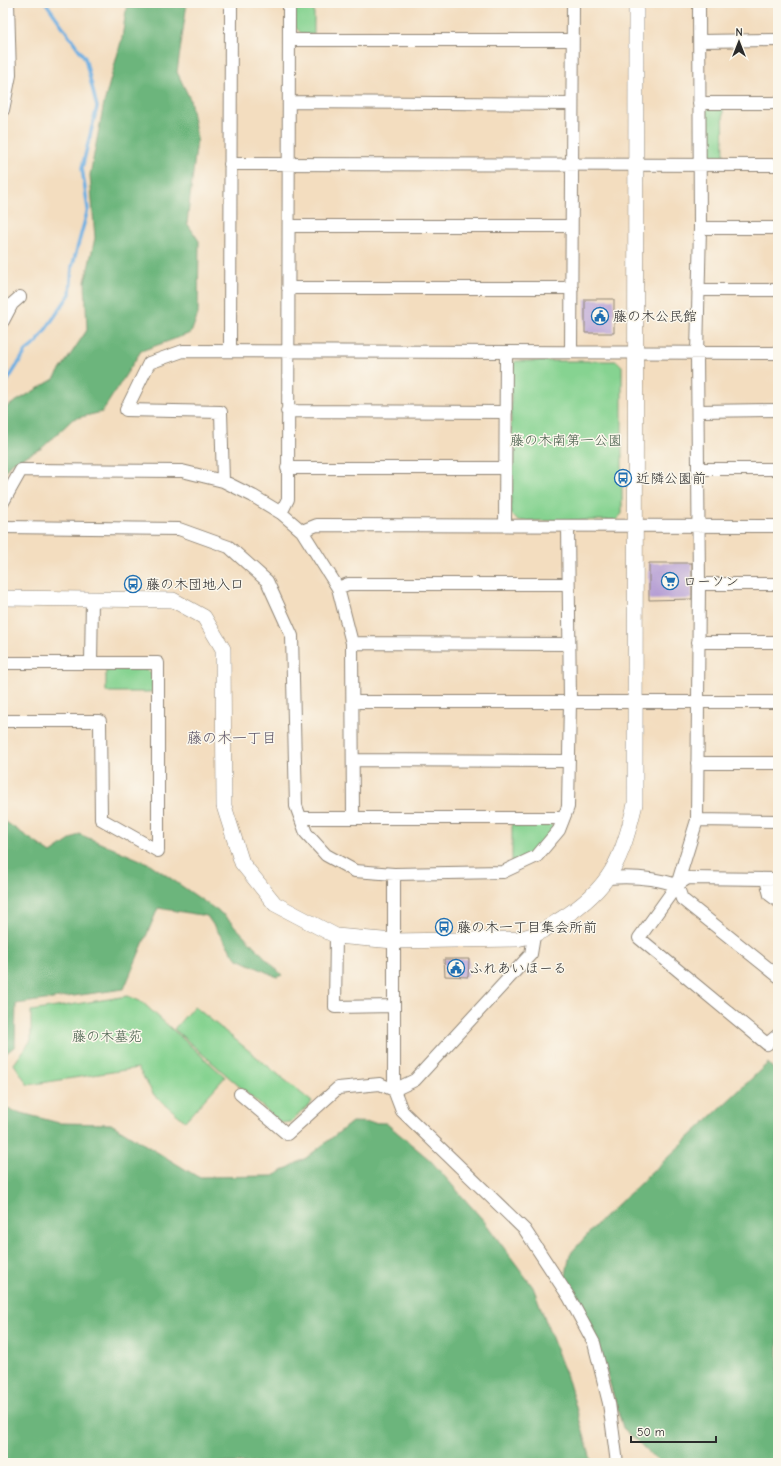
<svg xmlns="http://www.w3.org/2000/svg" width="781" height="1466" font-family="'Comic Neue','Klee One',sans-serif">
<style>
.green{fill:#86d391;stroke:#587f5e}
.forest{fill:#6cb57b;stroke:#4c7053}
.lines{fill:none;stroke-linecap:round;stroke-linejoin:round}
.stream{stroke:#6dafe2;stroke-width:3.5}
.building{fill:#b69fd4}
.minor-casing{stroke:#8f8475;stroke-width:14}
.tertiary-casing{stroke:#8f8475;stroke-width:16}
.minor{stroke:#fff;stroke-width:12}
.tertiary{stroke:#fff;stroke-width:15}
.labels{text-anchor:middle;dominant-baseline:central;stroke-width:3;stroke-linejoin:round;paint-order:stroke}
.poi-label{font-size:14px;fill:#2b2b2b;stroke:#fbf7ec;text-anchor:start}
.park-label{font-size:14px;fill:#465d4a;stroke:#fbf7ec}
.neighbourhood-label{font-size:15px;fill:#5c5466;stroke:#fbf7ec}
</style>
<rect width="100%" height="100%" fill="#fbf7ec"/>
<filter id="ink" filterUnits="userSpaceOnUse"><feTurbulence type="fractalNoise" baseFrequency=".025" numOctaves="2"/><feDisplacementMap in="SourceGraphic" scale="8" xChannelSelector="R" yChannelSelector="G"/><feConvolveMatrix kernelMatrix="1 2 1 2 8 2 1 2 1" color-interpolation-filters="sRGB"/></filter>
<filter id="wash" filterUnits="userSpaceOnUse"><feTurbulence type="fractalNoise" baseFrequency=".012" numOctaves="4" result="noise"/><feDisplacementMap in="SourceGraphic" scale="16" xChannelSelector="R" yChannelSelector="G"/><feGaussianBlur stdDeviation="0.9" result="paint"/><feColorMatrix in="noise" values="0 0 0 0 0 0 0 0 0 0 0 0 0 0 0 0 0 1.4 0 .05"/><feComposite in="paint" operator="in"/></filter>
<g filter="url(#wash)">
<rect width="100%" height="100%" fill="#f3ddbf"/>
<!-- green -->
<path class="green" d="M294 3H314V34H302L294 26Z
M709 107H723L724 160H710L704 153V112Z
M516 361H617L622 366V514L616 520 518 521 511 514V365Z
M106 669H147L153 675V692H106Z
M512 822H549L554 829 533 852 512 864Z
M128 996 142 1002 225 1077 185 1121 154 1095 138 1068 28 1085 14 1064 31 1040V1011Z
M194 1006 312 1102 291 1122 281 1123 174 1029Z"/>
<!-- forest -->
<path class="forest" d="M127 3H187L177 72 190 99 197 139 187 223 199 241 198 314 191 333 141 351 102 412 73 419 42 448 10 464 3 475V409L54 379 87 330 85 282 95 238 90 175 104 103 122 38Z
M3 820 51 853 79 834 150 864 225 916 282 975 277 977 236 958 207 916 158 908 124 989 16 1004 15 1046 3 1056Z
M768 1063 778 1074V1463H660L623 1428 600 1350 565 1280 570 1254 597 1224Z
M3 1108 59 1123 111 1124 198 1177 273 1176 306 1158 352 1122 386 1123 430 1160 484 1221 533 1287 569 1383 592 1463H3Z"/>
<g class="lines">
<!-- stream -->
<path class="stream" d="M3 388 26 351 37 342 70 294 72 267 88 209 82 168 97 107 85 58 46 3"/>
</g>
<g id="blocks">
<!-- building -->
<path class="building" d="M585 299H614V333H585Z
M649 563H692V599L649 600Z
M444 959H469L468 977 445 976Z"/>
</g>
</g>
<g filter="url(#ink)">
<use href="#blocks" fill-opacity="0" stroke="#8f8475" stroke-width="1"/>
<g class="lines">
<!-- minor casing -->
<g class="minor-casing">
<path id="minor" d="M699 3 700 228 697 353 699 584 697 820 677 885 639 938 767 1044 778 1035
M289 40H572
M700 41 778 40
M289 102 572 104
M699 103H778
M3 110 10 75 8 3
M230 164 778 165
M289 226H571
M700 228H778
M288 288H572
M698 290H778
M3 321 12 304 20 297
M230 351 231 3
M571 352 573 3
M287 411 506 412
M699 411 778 410
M287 468H504
M698 469H778
M223 481 221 412 126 410 149 363 183 351 778 353
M3 502 21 470 182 471 223 481 253 496 281 513 302 531 338 588 352 643 353 817
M281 513 288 499 289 3
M505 525 506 352
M3 527 179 529 229 547 267 581 292 636 296 806 306 833 326 855 355 871 394 874 503 872 537 856 559 830 568 807 570 702 568 526
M302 531 317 525 778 526
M699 584H778
M338 588 348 584H568
M698 642H778
M352 643 568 644
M3 663H158V851L101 819 100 721H3
M91 663 92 599
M354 702H778
M353 760 569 761
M697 763H778
M301 818H563
M697 820 778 821
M394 874V1090L402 1111 525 1230 569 1297 594 1343 609 1403 617 1463
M608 878C631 876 655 878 677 885L688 878 778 879
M766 879 770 895 778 901
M677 885 682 899 778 976
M336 936 335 1007 394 1006
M240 1094 287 1134 338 1088 380 1084 394 1090 415 1080 531 954 534 936"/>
</g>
<!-- tertiary casing -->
<g class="tertiary-casing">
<path id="tertiary" d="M3 598 173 600 204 617 223 649 224 806 242 863 275 904 336 936 394 941 517 939C538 935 544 930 561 919 611 888 622 859 635 804L636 3"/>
</g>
<!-- minor -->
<use href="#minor" class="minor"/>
<!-- tertiary -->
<use href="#tertiary" class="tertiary"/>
</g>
</g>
<!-- icons -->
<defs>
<g id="civic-ring" transform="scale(0.9)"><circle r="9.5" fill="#fbf7ec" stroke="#1f6fb2" stroke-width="1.5"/><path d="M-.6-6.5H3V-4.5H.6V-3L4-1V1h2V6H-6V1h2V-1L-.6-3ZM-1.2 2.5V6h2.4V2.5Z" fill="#1f6fb2"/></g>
<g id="bus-ring" transform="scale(0.9)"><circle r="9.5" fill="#fbf7ec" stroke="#1f6fb2" stroke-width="1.5"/><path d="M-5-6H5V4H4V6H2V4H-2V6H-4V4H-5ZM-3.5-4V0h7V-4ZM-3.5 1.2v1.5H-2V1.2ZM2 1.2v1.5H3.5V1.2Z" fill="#1f6fb2"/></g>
<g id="supermarket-ring" transform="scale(0.9)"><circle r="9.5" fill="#fbf7ec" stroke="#1f6fb2" stroke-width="1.5"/><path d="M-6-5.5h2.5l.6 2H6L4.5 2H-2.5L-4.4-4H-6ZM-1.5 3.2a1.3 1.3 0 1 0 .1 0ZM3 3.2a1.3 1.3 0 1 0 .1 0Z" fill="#1f6fb2"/></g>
</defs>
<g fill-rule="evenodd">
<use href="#civic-ring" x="600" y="316"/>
<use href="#bus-ring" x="623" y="478"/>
<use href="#supermarket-ring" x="670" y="581"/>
<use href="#bus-ring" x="133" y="584"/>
<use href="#bus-ring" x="444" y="927"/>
<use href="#civic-ring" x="456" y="968"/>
</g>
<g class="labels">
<!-- poi labels -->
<g class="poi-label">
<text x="613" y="316">藤の木公民館</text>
<text x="636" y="478">近隣公園前</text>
<text x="683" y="581">ローソン</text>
<text x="146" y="584">藤の木団地入口</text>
<text x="457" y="927">藤の木一丁目集会所前</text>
<text x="469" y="968">ふれあいほーる</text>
</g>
<!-- park labels -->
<g class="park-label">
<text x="566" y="440">藤の木南第一公園</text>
<text x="107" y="1036">藤の木墓苑</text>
</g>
<!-- neighbourhood labels -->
<g class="neighbourhood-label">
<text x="232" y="738">藤の木一丁目</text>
</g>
</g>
<!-- margin -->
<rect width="781" height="1466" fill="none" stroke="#fbf7ec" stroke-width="16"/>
<!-- north arrow -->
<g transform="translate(739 42)" stroke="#fbf7ec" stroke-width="3" paint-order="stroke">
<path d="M0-3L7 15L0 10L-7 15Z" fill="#2b2b2b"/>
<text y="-6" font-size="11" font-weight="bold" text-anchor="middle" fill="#2b2b2b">N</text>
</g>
<!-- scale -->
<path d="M631 1436v6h85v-6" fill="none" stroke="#2b2b2b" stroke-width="2"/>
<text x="637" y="1436" font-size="12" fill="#2b2b2b" stroke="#fbf7ec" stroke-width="3" paint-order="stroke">50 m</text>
</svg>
